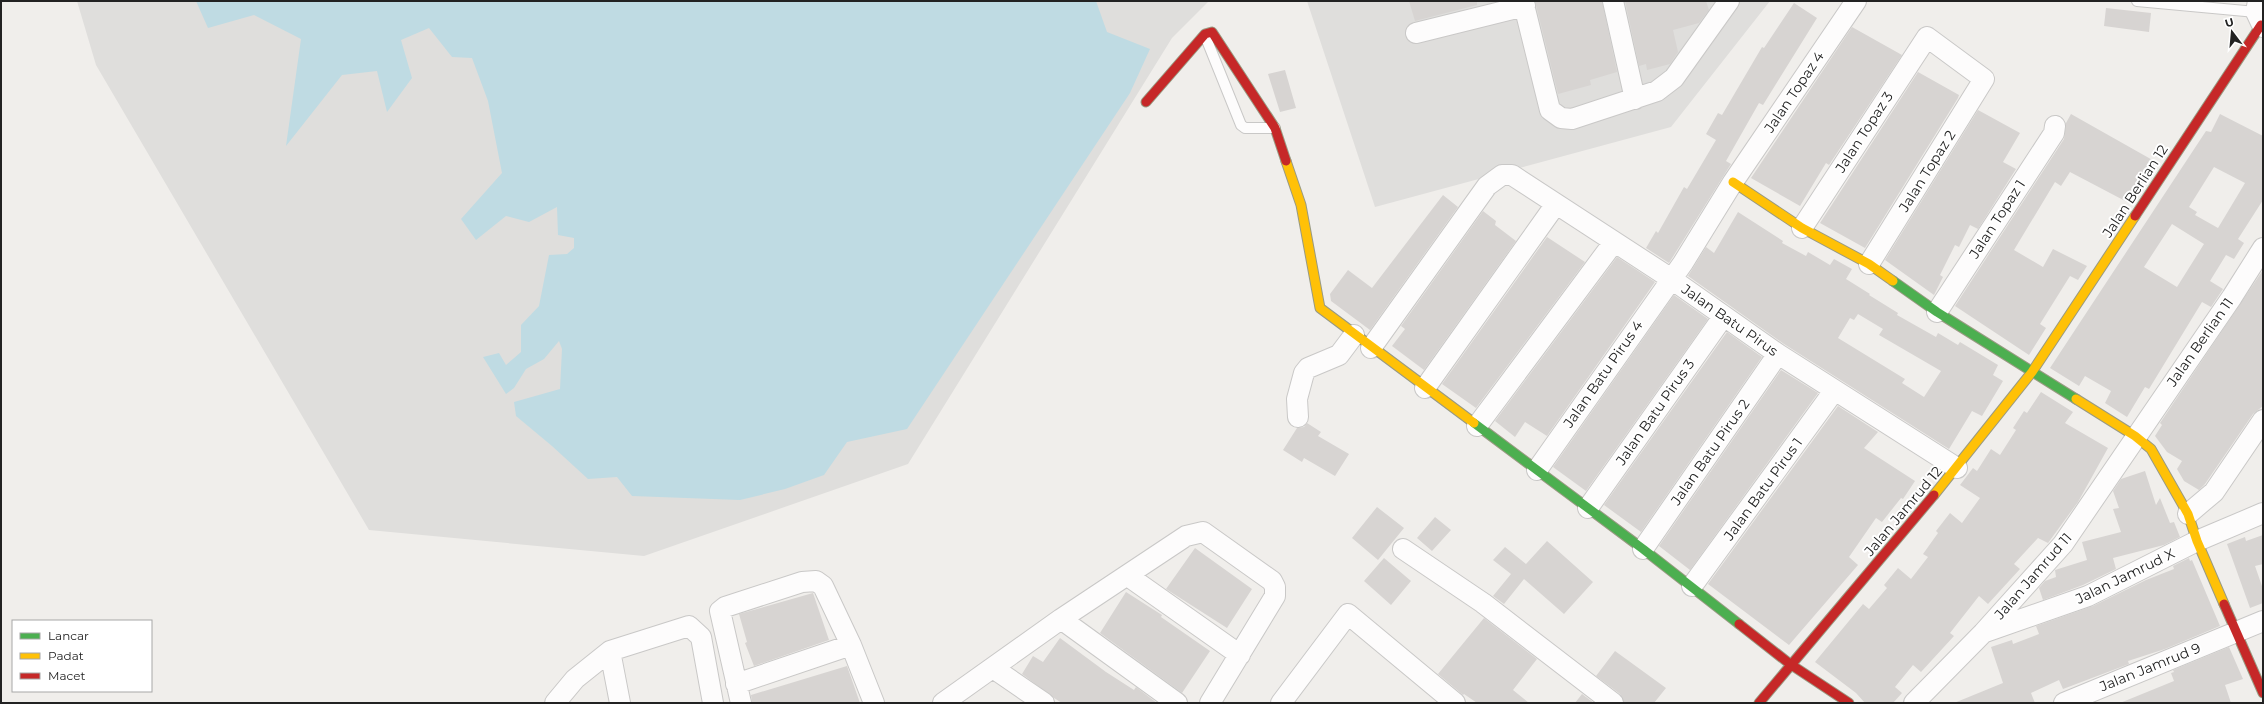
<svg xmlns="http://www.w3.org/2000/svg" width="2264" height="704" font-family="Montserrat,sans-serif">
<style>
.residential{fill:#dfdedc}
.water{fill:#bfdbe3}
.building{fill:#d7d4d2;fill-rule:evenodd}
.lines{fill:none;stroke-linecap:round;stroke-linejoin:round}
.lane-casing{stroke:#c9c8c7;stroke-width:12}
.street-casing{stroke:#c9c8c7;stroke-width:22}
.fast-casing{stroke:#999a82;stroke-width:11}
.slow-casing{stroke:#999a82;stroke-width:11}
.jam-casing{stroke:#999a82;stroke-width:11}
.lane{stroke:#fdfcfc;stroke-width:10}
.street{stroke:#fdfcfc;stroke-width:20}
.fast{stroke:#4caf50;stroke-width:9}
.slow{stroke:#ffc107;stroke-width:9}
.jam{stroke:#c62828;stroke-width:9}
.labels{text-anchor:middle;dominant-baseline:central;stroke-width:4;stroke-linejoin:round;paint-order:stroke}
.street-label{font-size:14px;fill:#222;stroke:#fff}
</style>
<rect width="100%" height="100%" fill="#f0eeeb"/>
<!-- residential -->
<path class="residential" d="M77 1H1209L1172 38 908 464 644 556 369 530 96 65Z
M1307 1H1770L1671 127 1375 207Z"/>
<!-- water -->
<path class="water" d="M196 1H1096L1107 32 1150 49 1130 93 907 429 847 442 824 475 785 489 740 500 632 496 617 477 588 479 552 446 516 416 514 402 560 389 562 349 559 341 544 359 526 369 514 388 506 394 483 357 499 353 506 365 521 352V325L539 306 549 255 567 254 574 248V238L558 235 557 207 529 222 506 216 476 240 461 219 502 173 488 101 472 58 452 57 429 28 401 40 412 78 387 112 377 71 342 75 286 146 301 39 254 15 208 28Z"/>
<!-- building -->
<path class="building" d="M1409 1H1477V5L1415 21Z
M1535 1H1602L1617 72 1590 80 1591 85 1558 94Z
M1625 1H1706L1709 10 1699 23 1673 30 1678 52 1670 64 1647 70 1646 64 1639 66Z
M1794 3 1817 18 1763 105 1759 103 1726 161 1731 164 1669 263 1646 248 1656 231 1658 233 1684 187 1687 189 1716 140 1706 134 1718 113 1722 115 1762 47 1764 48Z
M2106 8 2151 13 2149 32 2104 26Z
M1852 27 1902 55 1829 165 1826 163 1800 206 1751 178Z
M1285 70 1296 108 1280 112 1268 74Z
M1918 72 1959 95 1958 98 1865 248 1820 223Z
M1978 110 2020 133 2003 162 2016 169 1978 229 1970 225 1959 247 1955 245 1940 275 1943 277 1934 295 1885 260Z
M2071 114 2156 162 2129 203 2070 172 2061 186 2055 182 2014 250 2043 267 2053 249 2087 266 2078 280 2070 276 2040 324 2046 328 2029 355 1955 306 2064 139 2066 123Z
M2220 114 2263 136V200L2238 239 2244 243 2234 259 2226 255 2210 281 2223 289 2211 307 2202 302 2149 389 2145 387 2127 417 2105 403 2111 391 2085 376 2079 386 2050 368 2206 131 2211 132ZM2214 167 2245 183 2218 228 2195 215 2197 212 2189 207ZM2172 224 2204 244 2177 287 2144 267Z
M1443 195 1458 207 1370 330 1331 301 1330 294 1348 270 1372 288Z
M1483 211 1496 221 1495 225 1516 241 1424 370 1392 346 1405 329 1401 326Z
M1738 212 1783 241 1782 243 1806 256 1808 252 1830 265 1834 259 1852 269 1846 279 1870 294 1869 295 1898 313 1897 315 1936 337 1938 333 1958 345 1960 342 1998 365 1993 375 2003 381 1982 416 1972 411 1949 449 1784 344 1688 276 1706 247 1714 253ZM1858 314 1883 329 1879 335 1941 371 1924 397 1902 383 1905 379 1838 338 1850 318 1854 320Z
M1547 237 1585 262 1476 408 1442 384Z
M1617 257 1655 282 1547 436 1525 422 1515 437 1495 421Z
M2263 270V406L2253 414 2205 484 2199 490 2184 481 2177 469 2182 461 2167 452 2155 436 2162 425 2160 423Z
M1674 295 1708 319 1586 491 1553 467Z
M1727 332 1762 357 1641 532 1604 505Z
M1781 370 1818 393 1690 570 1659 546Z
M2041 392 2073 412 2065 423 2108 448 2078 502 2048 543 2038 538 2014 564 2020 569 1988 604 1979 596 1950 633 1954 636 1921 672 1913 665 1895 687 1902 693 1893 703H1865L1856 693 1815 662 1863 604 1869 609 1887 588 1884 585 1898 568 1911 579 1928 557 1923 554 1938 533 1936 531 1950 513 1962 523 1980 498 1960 485 1973 468 1977 471 1991 449 2000 455 2016 430 2013 428 2024 411 2027 413Z
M1838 406 1878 432 1864 448 1915 481 1903 499 1901 498 1882 522 1876 518 1849 557 1858 565 1789 645 1708 584Z
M1307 423 1321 432 1318 436 1349 454 1335 476 1304 458 1302 462 1283 450 1297 428 1304 427Z
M2145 471 2156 505 2160 498 2170 523 2174 522 2180 537 2164 545 2113 558 2116 569 2083 585 2043 600 2039 588 2045 581 2056 577 2055 570 2087 560 2082 542 2121 532 2113 509 2119 508 2113 491 2121 479Z
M1377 507 1404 528 1378 560 1352 538Z
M1435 517 1451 530 1432 551 1417 538Z
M2263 535V564L2255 566 2263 589V603L2250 608 2227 544 2245 537 2246 541Z
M1547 541 1593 582 1564 614 1524 579 1504 604 1493 596 1511 574 1493 560 1505 547 1526 564Z
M1195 548 1252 589 1227 628 1166 589Z
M1384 558 1411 581 1391 605 1364 581Z
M2189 558 2190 561 2192 560 2220 626 2165 649 2128 661 2129 664 2063 689 2059 680 2031 693 2035 703H1954L2003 683 1991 647 2012 640 2013 644 2039 634 2036 626 2093 606 2146 580 2174 569 2173 566Z
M1126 592 1162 615 1161 617 1210 651 1182 693 1100 633Z
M813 593 829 640 754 666 745 643 747 642 739 614Z
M1484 618 1537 659 1513 690 1529 703H1477L1464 694 1463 695 1438 674Z
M1060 638 1106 672 1134 690 1136 687 1157 703H1062L1054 698 1022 674 1033 656 1043 662Z
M2229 647 2243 679 2225 685 2231 703H2120L2174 681 2171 673 2174 672 2173 670Z
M1615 651 1666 688 1654 703H1624L1620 694 1596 676Z
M847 666 860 703H752L751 695Z
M1582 694 1594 703H1575Z"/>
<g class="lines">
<!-- lane casing -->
<g class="lane-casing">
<path id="lane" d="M2137 1 2256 12
M1206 38 1241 125 1245 128H1275"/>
</g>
<!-- street casing -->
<g class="street-casing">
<path id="street" d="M1523 1 1550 110 1561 118 1572 119 1657 91 1674 78 1729 1
M1613 1 1635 99
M2258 1 2256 12 2263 27
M1416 33 1525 6
M1802 228 1927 37 1984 79 1869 264
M1937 312 2054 133 2055 126
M1371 348 1487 186 1502 175H1512L1670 278 1778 354 1957 468
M1425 388 1556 204
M1298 417 1297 399 1304 373 1308 368 1339 355 1354 335
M1477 426 1614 242
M1537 470 1683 263 1733 182 1856 1
M1588 508 1723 317
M2188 514 2214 492 2263 420
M1403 549 1483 603 1613 703
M1643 549 1778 354
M1128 576 1240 655
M1692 586 1834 391
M1061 619 1177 703
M1985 632 2088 596 2197 541 2263 513
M610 651 620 703
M993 668 1044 703
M736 684 851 645
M555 703 575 679 610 651 689 626 701 637 713 703
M741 703 720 611 725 607 802 582 816 581 823 586 851 645 874 703
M943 703 1061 619 1186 536 1203 532 1272 581 1275 587V596L1210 703
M1281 703 1348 614 1455 703
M1914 703 1983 633 2063 544 2232 297 2263 248
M2064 703 2263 621"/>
</g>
<!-- fast casing -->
<g class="fast-casing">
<path id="fast" d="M1893 281 1937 312 2076 399
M1474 423 1643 549 1739 624"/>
</g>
<!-- slow casing -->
<g class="slow-casing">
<path id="slow" d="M1286 161 1301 205 1320 308 1474 423
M1733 182 1802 228 1869 264 1893 281
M2076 399 2135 436 2151 449 2188 514 2197 541 2224 604
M1934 495 2032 372 2135 216"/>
</g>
<!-- jam casing -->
<g class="jam-casing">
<path id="jam" d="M1146 102 1205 34 1212 32 1275 128 1286 161
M2135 216 2261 25
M2224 604 2263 693
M1739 624 1790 664 1849 703
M1759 703 1934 495"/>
</g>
<!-- lane -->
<use href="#lane" class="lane"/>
<!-- street -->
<use href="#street" class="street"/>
<!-- fast -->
<use href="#fast" class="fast"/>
<!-- slow -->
<use href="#slow" class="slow"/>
<!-- jam -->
<use href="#jam" class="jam"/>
</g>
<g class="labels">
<!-- street labels -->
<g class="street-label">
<text transform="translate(1794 92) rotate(-56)">Jalan Topaz 4</text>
<text transform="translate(1864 132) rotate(-57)">Jalan Topaz 3</text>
<text transform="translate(1927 171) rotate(-58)">Jalan Topaz 2</text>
<text transform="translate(2135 191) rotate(-57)">Jalan Berlian 12</text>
<text transform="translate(1997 219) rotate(-57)">Jalan Topaz 1</text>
<text transform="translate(1730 320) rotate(35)">Jalan Batu Pirus</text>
<text transform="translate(2200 342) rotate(-55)">Jalan Berlian 11</text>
<text transform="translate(1603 374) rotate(-55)">Jalan Batu Pirus 4</text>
<text transform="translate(1655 412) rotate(-55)">Jalan Batu Pirus 3</text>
<text transform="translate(1710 452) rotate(-55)">Jalan Batu Pirus 2</text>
<text transform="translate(1763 489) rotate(-54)">Jalan Batu Pirus 1</text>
<text transform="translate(1903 511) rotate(-50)">Jalan Jamrud 12</text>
<text transform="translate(2033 576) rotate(-49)">Jalan Jamrud 11</text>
<text transform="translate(2125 576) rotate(-26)">Jalan Jamrud X</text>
<text transform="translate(2150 667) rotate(-22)">Jalan Jamrud 9</text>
</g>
</g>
<!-- border -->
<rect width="2264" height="704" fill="none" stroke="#222222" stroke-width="4"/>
<!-- legend -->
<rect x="12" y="620" width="140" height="72" fill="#ffffff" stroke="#a7a7a7"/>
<rect x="20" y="633" width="20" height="6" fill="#4caf50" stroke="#a7a7a7"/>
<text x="48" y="640" font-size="12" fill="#222222">Lancar</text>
<rect x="20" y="653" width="20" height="6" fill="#ffc107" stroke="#a7a7a7"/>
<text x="48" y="660" font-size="12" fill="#222222">Padat</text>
<rect x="20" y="673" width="20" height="6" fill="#c62828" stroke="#a7a7a7"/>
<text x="48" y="680" font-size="12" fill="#222222">Macet</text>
<!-- north arrow -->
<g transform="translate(2232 32) rotate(344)" stroke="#ffffff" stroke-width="3" paint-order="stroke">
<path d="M0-3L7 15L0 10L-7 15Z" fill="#222222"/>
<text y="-6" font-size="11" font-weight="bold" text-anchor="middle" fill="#222222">U</text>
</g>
</svg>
